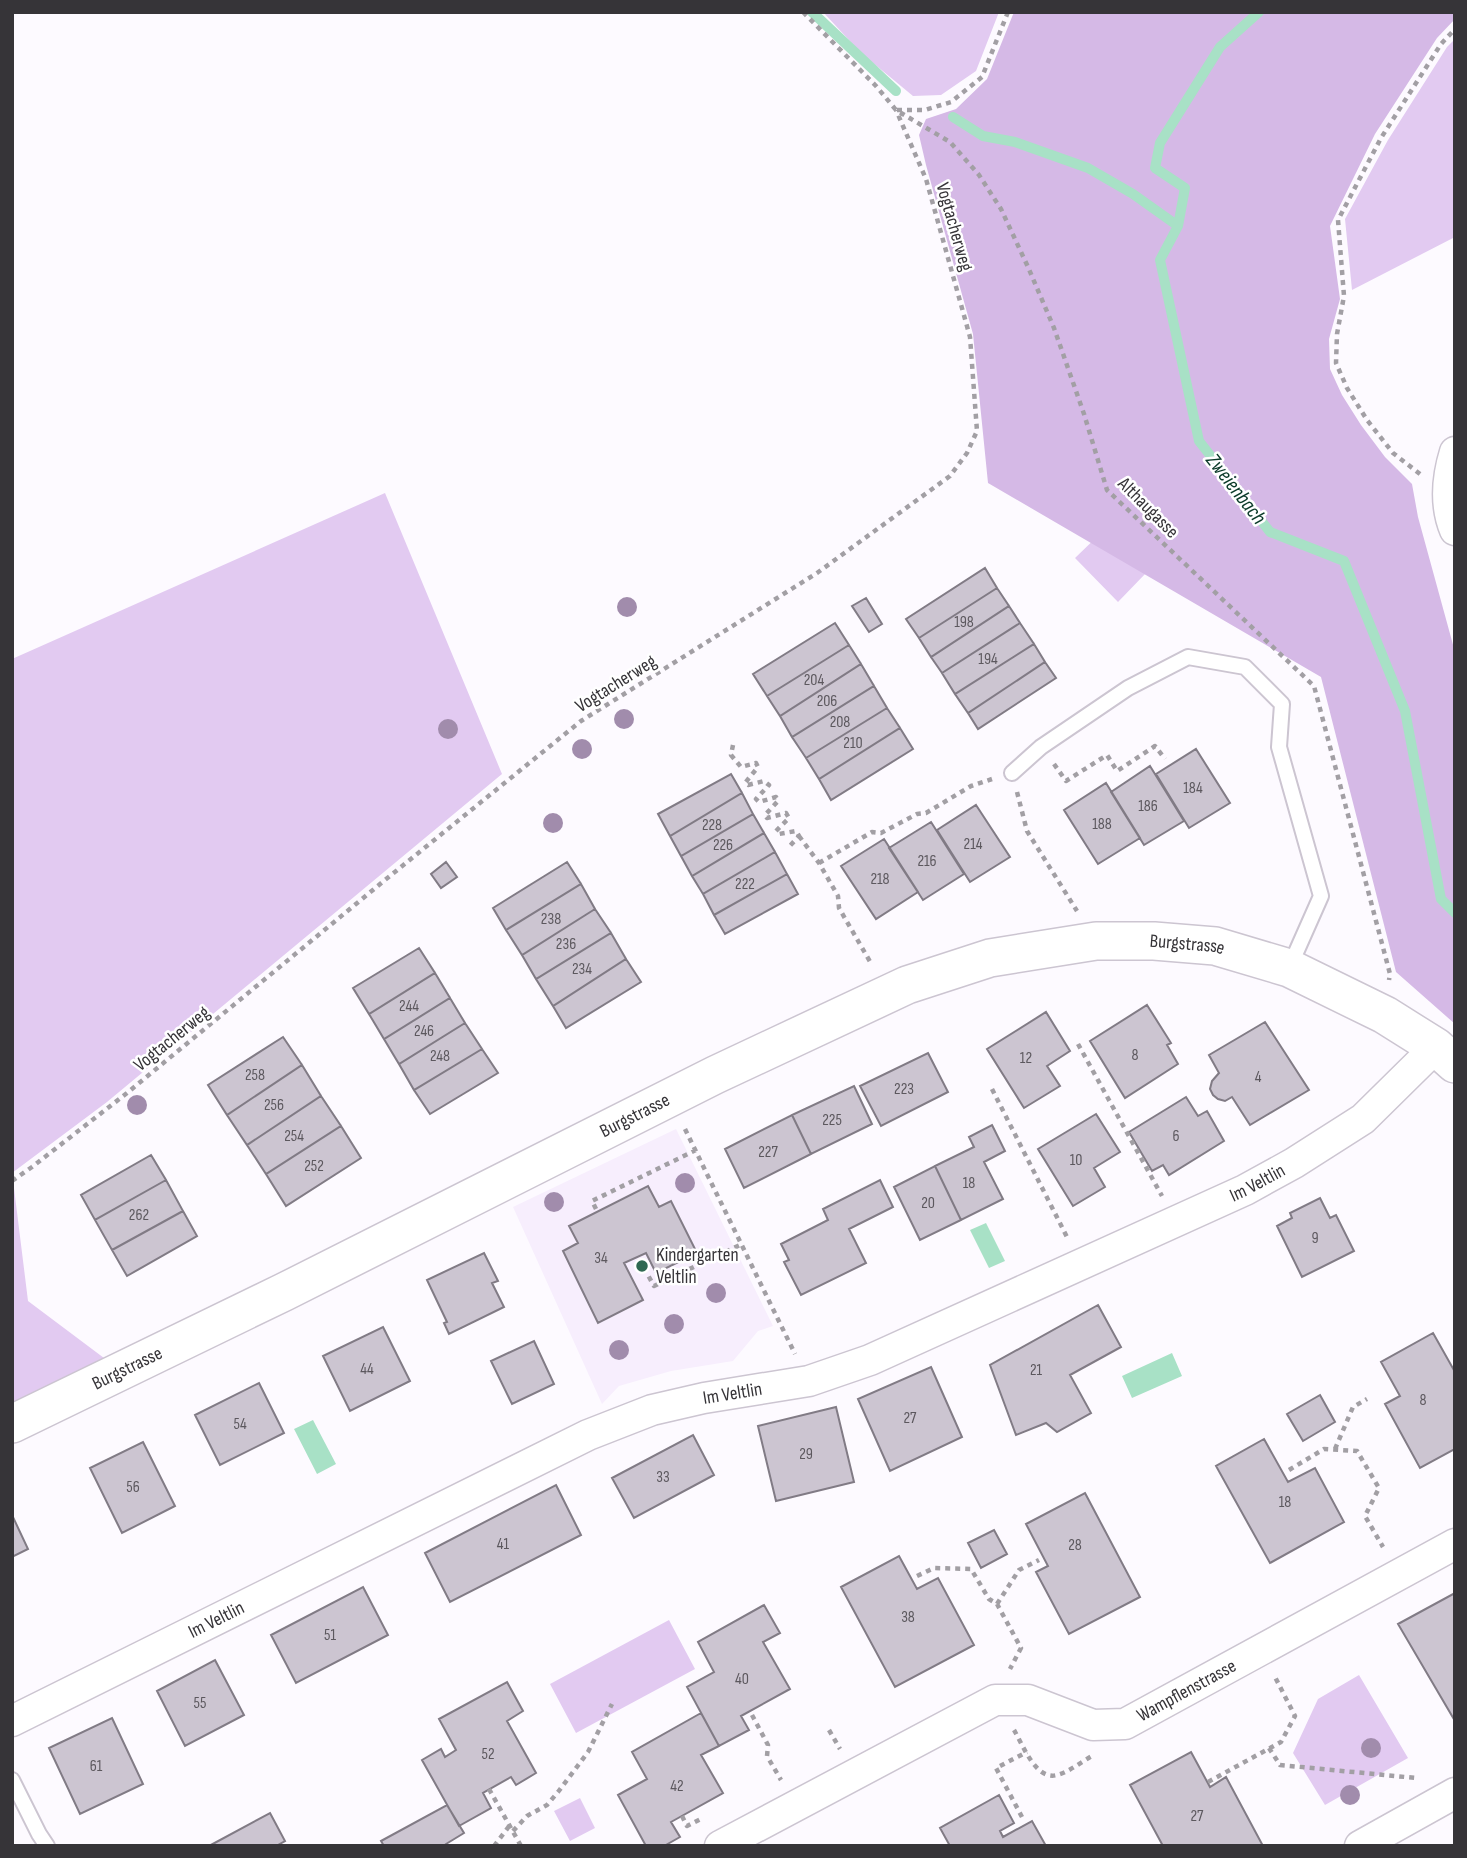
<svg xmlns="http://www.w3.org/2000/svg" width="1467" height="1858" font-family="'Sofia Sans Condensed',sans-serif">
<style>
.built{fill:#f7eefd}
.green{fill:#e2caf1}
.forest{fill:#d5b9e6}
.water{fill:#a8e1c6}
.lines{fill:none;stroke-linecap:round;stroke-linejoin:round}
.stream{stroke:#a8e1c6;stroke-width:10}
.building{fill:#ccc5d1;stroke:#817b85;stroke-width:2}
.service-casing{stroke:#ccc5d1;stroke-width:18}
.minor-casing{stroke:#ccc5d1;stroke-width:33}
.tertiary-casing{stroke:#ccc5d1;stroke-width:40}
.path{stroke:#a29fa4;stroke-width:4.5;stroke-dasharray:5 5;stroke-linecap:butt}
.service{stroke:#fff;stroke-width:14}
.minor{stroke:#fff;stroke-width:30}
.tertiary{stroke:#fff;stroke-width:37}
.tree{fill:#a18cac}
.poi-dot{fill:#2f6851;stroke:#fff;stroke-width:2.5}
.labels{text-anchor:middle;dominant-baseline:central;stroke-width:5;stroke-linejoin:round;paint-order:stroke}
.number-label{font-size:16px;fill:#5c585e}
.street-label{font-size:19px;fill:#363438;stroke:#fff}
.poi-label{font-size:19px;fill:#363438;stroke:#fff;text-anchor:start}
.water-label{font-size:21px;font-style:italic;fill:#0b3a29;stroke:#fff}
</style>
<rect width="100%" height="100%" fill="#fdfaff"/>
<!-- built -->
<path class="built" d="M676 1129 773 1326 758 1331 733 1361 671 1371 619 1386 602 1404 513 1207Z"/>
<!-- green -->
<path class="green" d="M823 12H999L976 71 941 95 913 96 861 53Z
M1455 39V237L1352 290 1345 219 1388 140 1447 47Z
M385 493 502 774 107 1102 12 1173V659Z
M1104 530 1146 573 1118 602 1075 558Z
M14 1188 28 1301 104 1358 12 1404V1189Z
M669 1620 695 1669 576 1733 550 1684Z
M1359 1675 1408 1758 1325 1805 1293 1753 1318 1699Z
M580 1798 595 1828 570 1841 554 1811Z"/>
<!-- forest -->
<path class="forest" d="M1014 12H1455V19L1437 38 1375 134 1330 226 1340 299 1329 339 1330 369 1342 395 1361 425 1385 457 1412 484 1418 517 1455 652V1024L1396 972 1321 677 988 483 973 334 926 165 919 135 926 119 956 109 987 79Z"/>
<!-- water -->
<path class="water" d="M986 1223 1005 1261 989 1268 970 1230Z
M1172 1353 1182 1376 1132 1398 1122 1376Z
M313 1420 336 1464 317 1474 294 1429Z"/>
<g class="lines">
<!-- stream -->
<path class="stream" d="M812 12 896 91
M1259 12 1220 47 1160 143 1155 168 1185 188 1178 226 1160 260 1199 441 1270 532 1344 561 1405 711 1441 899 1455 913
M953 117 983 136 1015 142 1088 168 1133 194 1178 226"/>
</g>
<!-- building -->
<path class="building" d="M985 568 997 588 919 638 906 619Z
M997 588 1009 606 931 657 919 638Z
M866 598 882 624 869 632 852 606Z
M1009 606 1020 623 942 673 931 657Z
M835 623 849 645 767 696 753 674Z
M1020 623 1034 644 955 694 942 673Z
M1034 644 1045 662 968 713 955 694Z
M849 645 861 664 780 716 767 696Z
M1045 662 1056 678 978 729 968 713Z
M861 664 874 686 792 737 780 716Z
M874 686 887 708 806 758 792 737Z
M887 708 900 728 819 779 806 758Z
M900 728 913 749 831 800 819 779Z
M1196 749 1230 803 1189 828 1156 774Z
M1150 766 1184 821 1144 845 1111 792Z
M731 774 742 793 670 836 658 814Z
M1106 783 1140 838 1098 864 1064 810Z
M742 793 753 814 681 856 670 836Z
M976 805 1010 857 970 882 937 830Z
M753 814 764 833 692 876 681 856Z
M931 822 964 874 923 900 889 848Z
M764 833 775 852 703 894 692 876Z
M884 839 918 892 876 919 841 866Z
M775 852 787 874 714 915 703 894Z
M446 862 457 877 441 888 431 874Z
M567 862 581 884 506 930 493 908Z
M787 874 798 894 725 934 714 915Z
M581 884 595 909 522 955 506 930Z
M595 909 611 933 536 979 522 955Z
M611 933 626 959 553 1006 536 979Z
M419 948 435 973 369 1014 353 988Z
M626 959 641 982 566 1028 553 1006Z
M435 973 450 998 384 1039 369 1014Z
M450 998 465 1023 399 1064 384 1039Z
M1147 1005 1171 1043 1167 1045 1178 1064 1125 1098 1090 1041Z
M1046 1012 1070 1051 1047 1066 1060 1086 1024 1108 987 1049Z
M1265 1022 1309 1090 1250 1125 1232 1097 1225 1101 1218 1099 1213 1095 1210 1089 1212 1081 1219 1073 1209 1055Z
M465 1023 482 1049 414 1090 399 1064Z
M283 1037 302 1065 227 1115 208 1085Z
M482 1049 498 1073 430 1114 414 1090Z
M928 1053 948 1092 881 1126 860 1086Z
M302 1065 321 1096 247 1145 227 1115Z
M854 1086 872 1124 811 1154 792 1115Z
M321 1096 341 1126 266 1174 247 1145Z
M1186 1097 1198 1116 1207 1111 1224 1141 1169 1175 1163 1165 1152 1171 1129 1132Z
M1096 1114 1120 1152 1094 1168 1105 1187 1073 1206 1038 1149Z
M792 1115 811 1154 744 1188 725 1149Z
M992 1125 1005 1151 984 1162 1003 1199 961 1220 935 1166 974 1147 969 1137Z
M341 1126 361 1158 286 1206 266 1174Z
M151 1155 166 1180 95 1220 81 1195Z
M935 1166 961 1220 920 1240 894 1187Z
M166 1180 183 1211 112 1250 95 1220Z
M880 1180 893 1207 849 1229 866 1263 801 1295 784 1262 789 1260 781 1244 828 1220 823 1209Z
M648 1186 659 1207 671 1201 697 1253 656 1273 646 1253 624 1263 643 1300 598 1323 563 1251 578 1243 569 1226Z
M1320 1198 1330 1218 1336 1215 1354 1251 1302 1277 1277 1226 1292 1218 1290 1213Z
M183 1211 197 1236 127 1276 112 1250Z
M484 1253 498 1281 492 1283 504 1307 449 1334 444 1323 447 1322 427 1280Z
M1098 1305 1121 1347 1070 1375 1091 1413 1057 1432 1046 1423 1016 1435 990 1365Z
M383 1327 410 1381 350 1411 323 1356Z
M1433 1333 1455 1372V1449L1420 1468 1385 1404 1400 1396 1381 1362Z
M534 1341 554 1384 512 1404 491 1361Z
M931 1367 962 1437 890 1471 858 1399Z
M259 1383 284 1433 220 1465 195 1415Z
M1320 1395 1335 1422 1303 1441 1287 1414Z
M836 1407 854 1482 776 1501 758 1426Z
M693 1435 714 1475 634 1518 612 1478Z
M1264 1439 1288 1482 1315 1468 1344 1522 1270 1563 1216 1466Z
M143 1442 175 1506 122 1533 90 1468Z
M556 1485 581 1535 450 1602 425 1553Z
M1085 1493 1140 1597 1069 1634 1036 1572 1048 1566 1026 1524Z
M12 1515 28 1549 12 1557Z
M994 1530 1007 1554 981 1568 968 1543Z
M899 1556 917 1589 938 1578 974 1645 895 1687 841 1587Z
M363 1587 388 1635 296 1683 271 1635Z
M1455 1593V1721L1398 1624Z
M764 1605 780 1633 763 1642 790 1689 741 1716 749 1730 719 1746 687 1687 714 1672 698 1642Z
M215 1660 244 1715 185 1746 157 1691Z
M507 1682 523 1711 507 1721 536 1773 516 1785 511 1777 483 1793 491 1808 459 1826 422 1760 441 1749 445 1757 456 1750 439 1719Z
M701 1713 719 1746 701 1755 723 1793 671 1822 680 1837 664 1846H646L618 1795 647 1779 632 1752Z
M112 1718 143 1784 80 1814 49 1748Z
M1191 1752 1210 1787 1226 1777 1263 1846H1163L1130 1785Z
M999 1795 1014 1823 1000 1831 1003 1837 1032 1821 1046 1846H950L940 1828Z
M447 1805 464 1833 446 1844 447 1846H384L381 1841Z
M270 1813 285 1841 276 1846H209Z"/>
<g class="lines">
<!-- service casing -->
<g class="service-casing">
<path id="service" d="M1012 773 1041 747 1128 688 1188 657 1245 667 1282 704 1279 747 1321 896 1290 966
M12 1780 39 1834 47 1846"/>
</g>
<!-- minor casing -->
<g class="minor-casing">
<g id="minor">
<path d="M1455 452C1447 478 1445 506 1455 530"/>
<path id="s1" d="M12 1721 588 1435 652 1410 704 1398 809 1381 870 1360 1245 1190 1294 1163 1363 1119 1436 1047"/>
<path id="s2" d="M720 1846 995 1700H1028L1093 1725 1125 1724 1455 1544"/>
<path d="M1360 1846 1455 1793"/>
</g>
</g>
<!-- tertiary casing -->
<g class="tertiary-casing">
<g id="tertiary">
<path id="s3" d="M12 1424 284 1292 715 1075 907 985 990 958 1096 941H1154L1215 946 1289 968 1385 1015 1436 1047 1455 1064"/>
</g>
</g>
<!-- path -->
<path class="path" d="M803 12 876 86 896 110 950 142 979 175 1001 209 1028 267 1054 328 1084 414 1107 490 1314 686 1390 974 1389 980
M897 110H925L951 102 982 77 1008 12
M1420 474 1393 453 1367 420 1347 388 1336 363 1337 334 1344 296 1338 220 1381 138 1441 44 1455 29
M733 745 731 755 741 767 756 763 758 767 745 783 748 785 764 781 769 785 756 799 759 802 776 797 778 801 765 815 767 818 786 813 789 818 776 831 779 834 796 831 799 836 788 848
M1054 764 1066 781 1107 755 1117 771 1155 746 1165 759
M1017 792 1027 831 1077 911
M799 836 819 863 838 896 839 908 872 965
M819 863 872 832 881 833 917 814 926 813 971 786 992 779
M1078 1044 1162 1196
M992 1089 1068 1239
M685 1129 795 1354
M12 1181 32 1167 127 1093 385 880 581 721 817 573 950 476 967 453 977 431 970 337 926 179 896 110
M596 1209 592 1201 696 1150
M639 1259 654 1286 742 1244
M1335 1449 1353 1407 1367 1399
M1289 1470 1324 1449 1357 1451 1379 1488 1365 1516 1383 1547
M917 1576 934 1568 971 1569 989 1599 997 1604 1021 1648 1010 1669
M997 1604 1019 1570 1039 1560
M752 1715 768 1745 767 1756 781 1780
M829 1730 840 1749
M1014 1730C1023 1745 1036 1781 1057 1775 1069 1772 1081 1762 1092 1756
M1269 1748 1280 1765 1416 1778
M1208 1782 1281 1742 1295 1716 1274 1675
M489 1789 521 1846
M682 1816 687 1826 701 1819
M1022 1817 996 1768 1027 1752
M513 1831 527 1816 547 1805 558 1792 588 1752 612 1704
M494 1846 510 1825"/>
<!-- service -->
<use href="#service" class="service"/>
<!-- minor -->
<use href="#minor" class="minor"/>
<!-- tertiary -->
<use href="#tertiary" class="tertiary"/>
</g>
<!-- trees -->
<g class="tree">
<circle cx="627" cy="607" r="10"/>
<circle cx="624" cy="719" r="10"/>
<circle cx="448" cy="729" r="10"/>
<circle cx="582" cy="749" r="10"/>
<circle cx="553" cy="823" r="10"/>
<circle cx="137" cy="1105" r="10"/>
<circle cx="685" cy="1183" r="10"/>
<circle cx="554" cy="1202" r="10"/>
<circle cx="716" cy="1293" r="10"/>
<circle cx="674" cy="1324" r="10"/>
<circle cx="619" cy="1350" r="10"/>
<circle cx="1371" cy="1748" r="10"/>
<circle cx="1350" cy="1795" r="10"/>
</g>
<!-- markers -->
<circle class="poi-dot" cx="642" cy="1266" r="7"/>
<g class="labels">
<!-- number labels -->
<g class="number-label">
<text x="964" y="622">198</text>
<text x="988" y="659">194</text>
<text x="814" y="680">204</text>
<text x="827" y="701">206</text>
<text x="840" y="722">208</text>
<text x="853" y="743">210</text>
<text x="1193" y="788">184</text>
<text x="1148" y="806">186</text>
<text x="1102" y="824">188</text>
<text x="712" y="825">228</text>
<text x="973" y="844">214</text>
<text x="723" y="845">226</text>
<text x="927" y="861">216</text>
<text x="880" y="879">218</text>
<text x="745" y="884">222</text>
<text x="551" y="919">238</text>
<text x="566" y="944">236</text>
<text x="582" y="969">234</text>
<text x="409" y="1006">244</text>
<text x="424" y="1031">246</text>
<text x="1135" y="1055">8</text>
<text x="440" y="1056">248</text>
<text x="1026" y="1058">12</text>
<text x="255" y="1075">258</text>
<text x="1258" y="1077">4</text>
<text x="904" y="1089">223</text>
<text x="274" y="1105">256</text>
<text x="832" y="1120">225</text>
<text x="294" y="1136">254</text>
<text x="1176" y="1136">6</text>
<text x="768" y="1152">227</text>
<text x="1076" y="1160">10</text>
<text x="314" y="1166">252</text>
<text x="969" y="1183">18</text>
<text x="928" y="1203">20</text>
<text x="139" y="1215">262</text>
<text x="1315" y="1238">9</text>
<text x="601" y="1258">34</text>
<text x="367" y="1369">44</text>
<text x="1036" y="1370">21</text>
<text x="1423" y="1400">8</text>
<text x="910" y="1418">27</text>
<text x="240" y="1424">54</text>
<text x="806" y="1454">29</text>
<text x="663" y="1477">33</text>
<text x="133" y="1487">56</text>
<text x="1285" y="1502">18</text>
<text x="503" y="1544">41</text>
<text x="1075" y="1545">28</text>
<text x="908" y="1617">38</text>
<text x="330" y="1635">51</text>
<text x="742" y="1679">40</text>
<text x="200" y="1703">55</text>
<text x="488" y="1754">52</text>
<text x="96" y="1766">61</text>
<text x="677" y="1786">42</text>
<text x="1197" y="1816">27</text>
</g>
<!-- street labels -->
<g class="street-label">
<text transform="translate(954 227) rotate(74)">Vogtacherweg</text>
<text transform="translate(1148 508) rotate(45)">Althaugasse</text>
<text transform="translate(616 684) rotate(-32)">Vogtacherweg</text>
<text stroke="none"><textPath href="#s3" startOffset="1283">Burgstrasse</textPath></text>
<text transform="translate(172 1039) rotate(-39)">Vogtacherweg</text>
<text stroke="none"><textPath href="#s3" startOffset="695">Burgstrasse</textPath></text>
<text stroke="none"><textPath href="#s1" startOffset="1362">Im Veltlin</textPath></text>
<text stroke="none"><textPath href="#s3" startOffset="128">Burgstrasse</textPath></text>
<text stroke="none"><textPath href="#s1" startOffset="794">Im Veltlin</textPath></text>
<text stroke="none"><textPath href="#s1" startOffset="228">Im Veltlin</textPath></text>
<text stroke="none"><textPath href="#s2" startOffset="516">Wampflenstrasse</textPath></text>
</g>
<!-- poi labels -->
<g class="poi-label">
<text x="656" y="1255">Kindergarten<tspan x="656" dy="22">Veltlin</tspan></text>
</g>
<!-- water labels -->
<g class="water-label">
<text transform="translate(1236 489) rotate(52)">Zweienbach</text>
</g>
</g>
<!-- border -->
<rect width="1467" height="1858" fill="none" stroke="#363438" stroke-width="28"/>
</svg>
